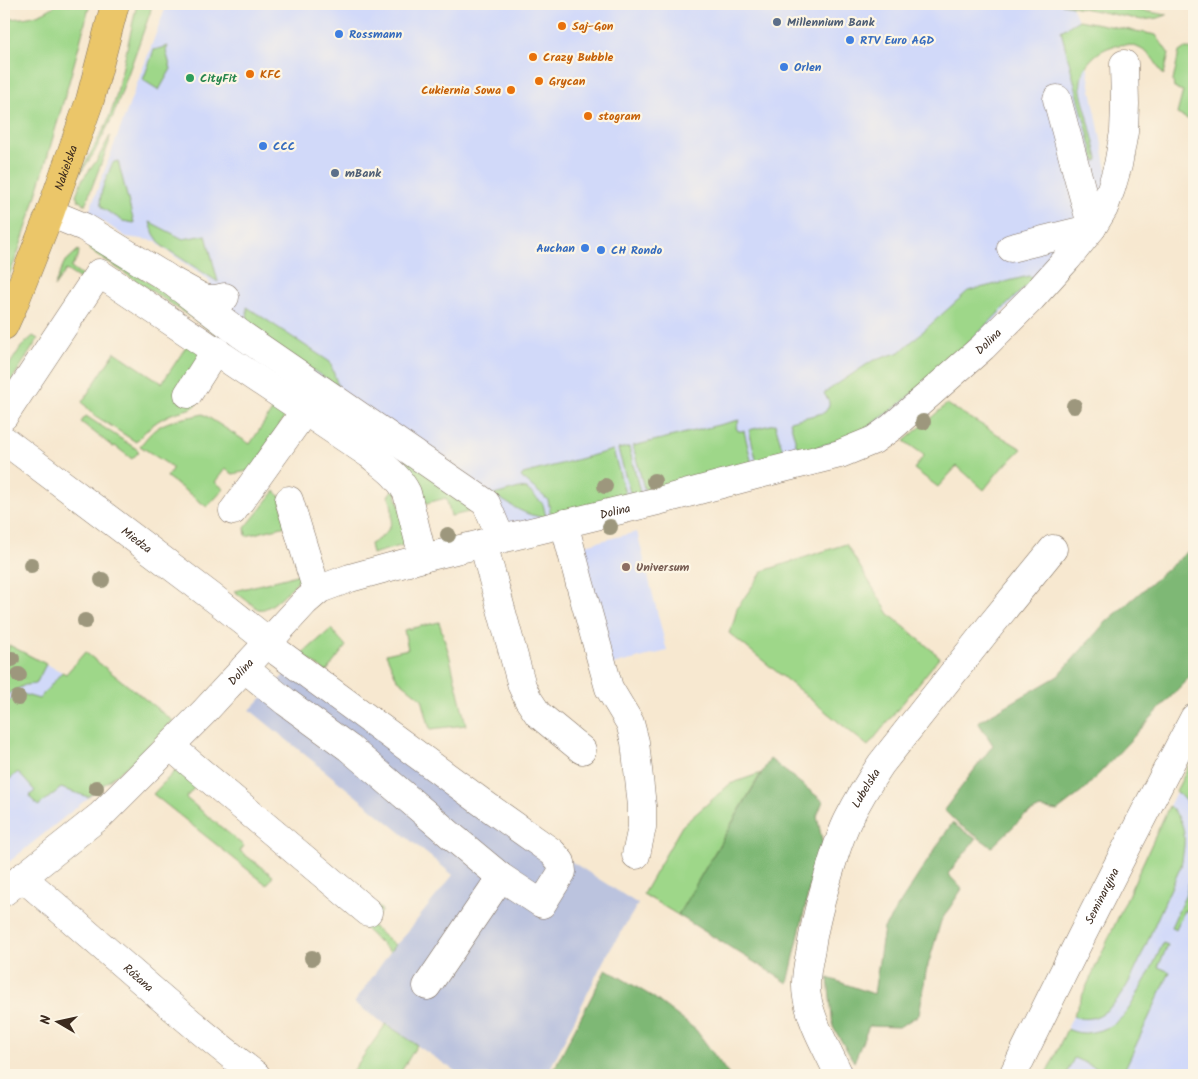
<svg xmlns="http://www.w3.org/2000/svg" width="1198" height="1079" font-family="Kalam,sans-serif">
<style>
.built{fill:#d1d9f9}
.industrial{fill:#bbc3de}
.green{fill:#9ed789;stroke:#6c8054}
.forest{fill:#7eb875;stroke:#5c714a}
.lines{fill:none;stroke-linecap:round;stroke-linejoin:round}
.minor-casing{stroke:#7d6c5c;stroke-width:29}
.major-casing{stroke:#7d6c5c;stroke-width:29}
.minor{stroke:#fff;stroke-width:28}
.major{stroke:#ebc669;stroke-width:28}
.tree{fill:#9d977d}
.service-dot{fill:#5c6f8a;stroke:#fcf5e5;stroke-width:2}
.food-dot{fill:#e8710a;stroke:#fcf5e5;stroke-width:2}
.shop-dot{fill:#3f7fe0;stroke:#fcf5e5;stroke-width:2}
.leisure-dot{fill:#2e9e5b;stroke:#fcf5e5;stroke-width:2}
.education-dot{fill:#8d6e63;stroke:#fcf5e5;stroke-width:2}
.labels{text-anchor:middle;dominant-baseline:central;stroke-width:4.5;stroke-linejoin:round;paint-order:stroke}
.service-label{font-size:12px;font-weight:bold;fill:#4e5e75;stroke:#fcf5e5;text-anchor:start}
.food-label{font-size:12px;font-weight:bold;fill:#c56008;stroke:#fcf5e5;text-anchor:start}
.shop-label{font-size:12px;font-weight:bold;fill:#366cbe;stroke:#fcf5e5;text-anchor:start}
.leisure-label{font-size:12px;font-weight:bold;fill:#27864d;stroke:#fcf5e5;text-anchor:start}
.street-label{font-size:12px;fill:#3b2a1e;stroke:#fcf5e5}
.education-label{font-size:12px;font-weight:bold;fill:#785e54;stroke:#fcf5e5;text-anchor:start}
</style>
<rect width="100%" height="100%" fill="#fcf5e5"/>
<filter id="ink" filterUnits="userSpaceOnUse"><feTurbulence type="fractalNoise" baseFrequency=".02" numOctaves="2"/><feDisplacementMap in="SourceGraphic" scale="10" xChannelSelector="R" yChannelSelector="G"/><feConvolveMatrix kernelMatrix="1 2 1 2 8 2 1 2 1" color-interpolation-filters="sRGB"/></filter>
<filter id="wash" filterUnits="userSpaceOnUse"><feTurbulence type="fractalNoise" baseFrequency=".0096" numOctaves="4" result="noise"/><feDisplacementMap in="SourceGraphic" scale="20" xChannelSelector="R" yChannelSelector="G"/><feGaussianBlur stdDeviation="1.12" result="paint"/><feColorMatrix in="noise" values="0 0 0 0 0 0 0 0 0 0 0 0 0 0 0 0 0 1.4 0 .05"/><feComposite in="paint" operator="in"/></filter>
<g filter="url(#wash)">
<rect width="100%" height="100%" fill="#f7e8d0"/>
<!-- built -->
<path class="built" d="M167 4H1071L1083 32 1090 85 1111 189 1104 208 892 427 501 539 486 503 224 313 208 280 159 245 157 241 126 237 89 212Z
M637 532 667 651 612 665 581 546Z
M9 645 66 674 135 760 4 866V675Z
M1194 756V1075H1046L1169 806Z"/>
<!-- industrial -->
<path class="industrial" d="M287 672 569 860 638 904 604 960 547 1075H461L354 1003 395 945 400 941 453 875 250 710Z"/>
<!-- green -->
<path class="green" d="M57 4H90C76 60 59 116 43 172 31 211 21 251 4 287V19C26 18 38 18 57 4Z
M137 4H152L150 13 113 116 94 153 77 178 105 127 111 113 116 97Z
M1062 4H1117L1120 7 1167 15 1158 18 1142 20Z
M1079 20 1156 35 1169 54 1164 74 1163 75C1156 64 1154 56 1141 49 1117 36 1085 54 1081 80 1079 92 1085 106 1088 118 1091 132 1095 146 1098 159L1097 161H1095L1061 31Z
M168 46 166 51 171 69 159 90 143 80 154 50Z
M1185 48 1194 50V122L1177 114 1183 91 1174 88 1173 81 1179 52Z
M110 136 109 143 85 205 79 201 76 195 82 180 97 160Z
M118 161 134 223 123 221 102 208C96 197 108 176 112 164L114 162Z
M150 222 183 239 206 235 218 282 162 246 154 234Z
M90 244 95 246 369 431 467 499 469 512 451 516 446 498 419 505 407 470 398 456 89 249Z
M78 250 79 251 78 257 71 268 82 276 80 279 66 270 54 287 64 263Z
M1029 276 1031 277 1033 279 959 352 900 404 867 428 855 435 802 452 797 447 790 421 823 413 825 412 829 406V402L824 393 872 361 900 352 968 291Z
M247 307 330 362 338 386 248 330Z
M33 336 38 339 4 392V373L21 347Z
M190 341 200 347 196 405 194 407C187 410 181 411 174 413 158 419 146 429 136 442L94 415 82 402 115 352 162 383Z
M279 400 288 411 253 470 233 474 225 469 215 482 224 489 207 507 167 477 172 469V467L140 446C145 440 150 433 157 428 170 419 188 418 203 414L250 444Z
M947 404 1022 449 998 472 984 490 957 466 938 487 914 469 924 455 904 441Z
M86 416 135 448 138 450V453L132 459 115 446 113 447 81 422Z
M739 420 736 427 738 431H744L752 464 645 492 633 446Z
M775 424 783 451 781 457 757 463 749 430Z
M629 447 640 493 631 496 618 449Z
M613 450 626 497 551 516 548 500 521 477 523 474Z
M394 488 411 543 372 554 370 544C383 537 393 529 392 513 392 507 391 501 388 496L390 493Z
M519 488 527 489 543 504 546 517C525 517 512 505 494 495Z
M275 491 280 496 286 526 246 536 245 528Z
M846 544 889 614 940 657 868 746 729 633 734 621 737 608 763 571Z
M302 573 303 577C293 585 277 604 266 608 262 610 261 609 258 609L234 591 286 578Z
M439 622 449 654 466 725 430 729 422 699 397 679 386 654 408 649 404 630Z
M331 629 346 646 326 672 302 654Z
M9 645 46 664 36 684 25 685 4 696V675Z
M85 652 173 721 135 760 88 797 61 788 38 806 29 796 35 791 18 772 10 779 4 773V703L22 694 39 699 62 672 66 674Z
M1194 756V816L1191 807 1176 791Z
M178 768 197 784 186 798 244 846 240 851 273 876 267 885 153 794Z
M761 773 678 915 643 894 682 826 730 784Z
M1169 806C1189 824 1185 842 1181 866 1171 888 1161 910 1151 933 1139 961 1115 1033 1073 1016Z
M1194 866V915L1184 910 1176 930 1171 927 1185 896Z
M377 906 382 910 371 925 395 945 390 952 365 929 363 924Z
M1163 943 1168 945 1158 967 1170 972 1122 1075H1113L1074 1058 1066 1075H1046L1067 1029C1079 1034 1085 1034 1097 1031 1120 1026 1130 1009 1140 989 1149 974 1156 959 1163 943Z
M386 1024 417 1045 399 1075H350Z"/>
<!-- forest -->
<path class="forest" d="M1194 546V670L1192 674 1083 791 1057 811 1040 808 1024 816 992 847 957 823 944 810 993 745 978 722 1058 676 1105 623Z
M770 759 823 801 817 816 823 845 809 890 788 983 678 915Z
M952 823 976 839 948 874 962 889 941 921 926 972 919 1015 899 1027 869 1026 854 1062 833 1027 828 978 874 994 884 928Z
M606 969 653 997 696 1030 729 1075H552L558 1061Z"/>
</g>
<g filter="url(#ink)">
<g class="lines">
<!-- minor casing -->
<g class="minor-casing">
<g id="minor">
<path d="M50 213 84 227 172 281 201 297 209 299H216L225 297"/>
<path d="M1011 248 1092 228 1057 99"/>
<path d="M163 275 242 335 486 503 501 539"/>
<path d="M188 394 216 350"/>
<path d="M4 416 99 273 369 454C385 467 398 475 407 493L423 558"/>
<path id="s1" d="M4 440 220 603 268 641 279 653 487 806 552 852 561 862 562 872 542 904 501 877 454 838 349 748 286 702 244 668"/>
<path d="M289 500 317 591"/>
<path d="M233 511 305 411"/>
<path d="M564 523 580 584 609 688 630 723 635 742 642 806V827L636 855"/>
<path d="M483 543 522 686 528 699 538 714 582 750"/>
<path d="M170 746 368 912"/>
<path id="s2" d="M22 877C100 943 175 1013 256 1075"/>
<path id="s3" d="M4 892 101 815 204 712 305 602 320 589 350 578 423 558 658 501 756 475 840 454 874 440 892 427 983 347 1032 298 1068 258 1092 228 1104 208 1111 189 1118 165 1124 132 1125 104 1124 64"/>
<path d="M427 986 501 877"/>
<path id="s4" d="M839 1075C828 1050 812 1025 807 997 804 981 808 964 811 948 815 921 822 896 830 870 835 853 840 836 848 820 858 800 869 782 881 764L991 625 1053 549"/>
<path id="s5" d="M1013 1075C1071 955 1132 836 1194 718"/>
</g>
</g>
<!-- major casing -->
<g class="major-casing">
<g id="major">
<path id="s6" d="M4 326 14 304 50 213 90 100 115 4"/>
</g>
</g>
<!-- minor -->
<use href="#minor" class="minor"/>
<!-- major -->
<use href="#major" class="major"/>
</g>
<!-- trees -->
<g class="tree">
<circle cx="1074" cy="406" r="8"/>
<circle cx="923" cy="422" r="8"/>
<circle cx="654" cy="481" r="8"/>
<circle cx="605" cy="486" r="8"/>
<circle cx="610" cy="527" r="8"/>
<circle cx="448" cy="535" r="8"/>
<circle cx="31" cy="565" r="8"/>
<circle cx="102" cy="580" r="8"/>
<circle cx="85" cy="621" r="8"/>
<circle cx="12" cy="659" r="8"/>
<circle cx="19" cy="675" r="8"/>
<circle cx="18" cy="698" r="8"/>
<circle cx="96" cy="788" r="8"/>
<circle cx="312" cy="958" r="8"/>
</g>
</g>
<!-- markers -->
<g class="service-dot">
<circle cx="777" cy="22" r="5"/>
<circle cx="335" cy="173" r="5"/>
</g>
<g class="food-dot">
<circle cx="562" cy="26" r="5"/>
<circle cx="533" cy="57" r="5"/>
<circle cx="250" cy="74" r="5"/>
<circle cx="539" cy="81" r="5"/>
<circle cx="511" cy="90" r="5"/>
<circle cx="588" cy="116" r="5"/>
</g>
<g class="shop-dot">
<circle cx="339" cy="34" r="5"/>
<circle cx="850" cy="40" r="5"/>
<circle cx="784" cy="67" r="5"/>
<circle cx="263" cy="146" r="5"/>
<circle cx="585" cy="248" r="5"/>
<circle cx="601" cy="250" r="5"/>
</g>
<circle class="leisure-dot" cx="190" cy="78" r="5"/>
<circle class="education-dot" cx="626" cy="567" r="5"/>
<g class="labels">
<!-- service labels -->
<g class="service-label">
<text x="787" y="22">Millennium Bank</text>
<text x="345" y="173">mBank</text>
</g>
<!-- food labels -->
<g class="food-label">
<text x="572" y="26">Saj-Gon</text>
<text x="543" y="57">Crazy Bubble</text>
<text x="260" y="74">KFC</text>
<text x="549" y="81">Grycan</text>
<text x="501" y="90" text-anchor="end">Cukiernia Sowa</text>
<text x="598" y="116">stogram</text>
</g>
<!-- shop labels -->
<g class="shop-label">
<text x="349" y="34">Rossmann</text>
<text x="860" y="40">RTV Euro AGD</text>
<text x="794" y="67">Orlen</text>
<text x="273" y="146">CCC</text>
<text x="575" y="248" text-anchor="end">Auchan</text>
<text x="611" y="250">CH Rondo</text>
</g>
<!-- leisure labels -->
<g class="leisure-label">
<text x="200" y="78">CityFit</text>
</g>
<!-- street labels -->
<g class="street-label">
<text stroke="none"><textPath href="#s6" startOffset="170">Nakielska</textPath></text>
<text stroke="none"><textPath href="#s3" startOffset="1164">Dolina</textPath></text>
<text stroke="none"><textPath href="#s3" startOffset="744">Dolina</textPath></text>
<text stroke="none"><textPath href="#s1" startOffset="166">Miedza</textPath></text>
<text stroke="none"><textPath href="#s3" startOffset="324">Dolina</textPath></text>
<text stroke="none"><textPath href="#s4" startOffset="304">Lubelska</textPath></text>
<text stroke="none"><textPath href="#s5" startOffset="200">Seminaryjna</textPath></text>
<text stroke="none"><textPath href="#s2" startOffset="154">Różana</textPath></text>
</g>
<!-- education labels -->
<g class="education-label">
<text x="636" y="567">Universum</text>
</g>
</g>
<!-- margin -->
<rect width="1198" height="1079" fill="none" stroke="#fcf5e5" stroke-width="20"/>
<!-- north arrow -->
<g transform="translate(58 1022) rotate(279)" stroke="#fcf5e5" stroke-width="4" paint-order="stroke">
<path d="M0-4L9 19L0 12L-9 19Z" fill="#3b2a1e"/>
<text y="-8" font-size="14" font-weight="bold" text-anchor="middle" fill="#3b2a1e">N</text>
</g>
</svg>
